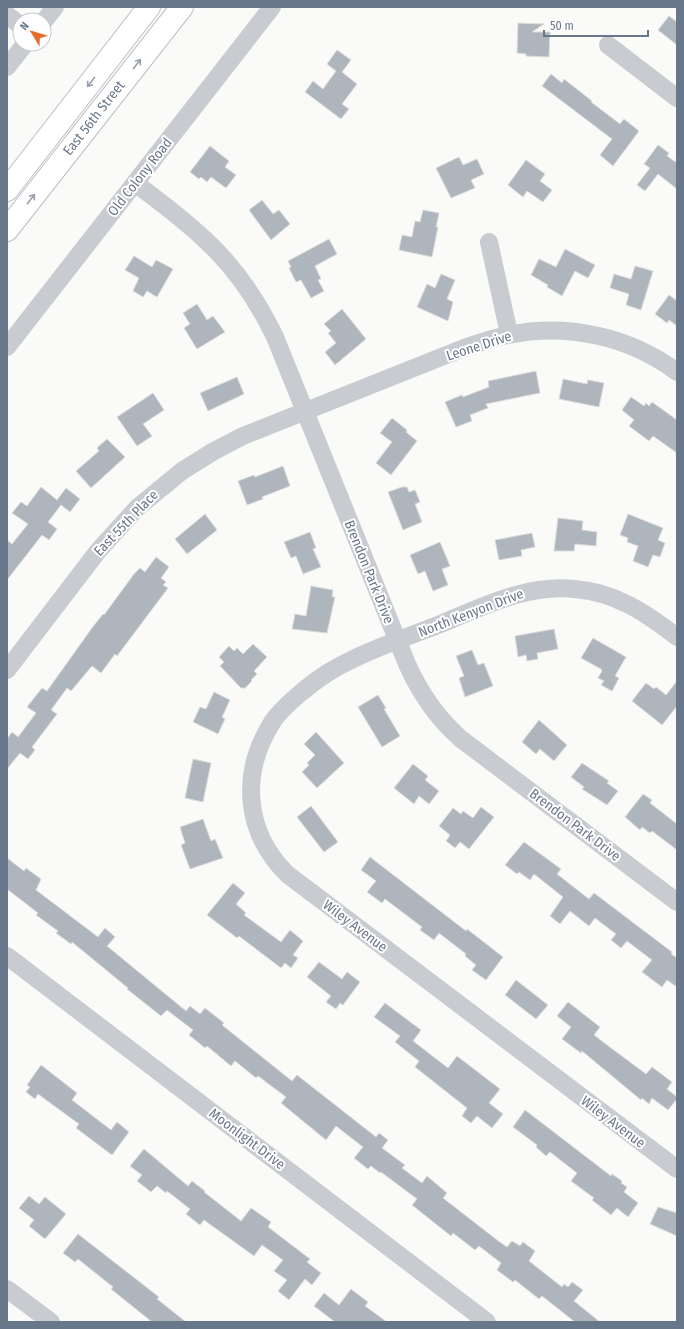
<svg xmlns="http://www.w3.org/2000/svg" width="684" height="1329" font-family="'Fira Sans Condensed',sans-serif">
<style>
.building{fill:#aeb5bd;stroke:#dcdcda}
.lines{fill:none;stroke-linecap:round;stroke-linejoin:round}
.major-casing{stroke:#bbbec3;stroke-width:24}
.minor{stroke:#c8cbcf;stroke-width:18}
.major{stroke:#fff;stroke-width:22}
.oneway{stroke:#95a0ac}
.labels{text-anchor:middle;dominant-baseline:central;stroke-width:4;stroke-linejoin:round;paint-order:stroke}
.street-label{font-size:14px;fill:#687789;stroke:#fff}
</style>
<rect width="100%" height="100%" fill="#fafaf8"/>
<!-- building -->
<path class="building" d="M669 16 677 22V45L658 30Z
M518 23 544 24 532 32H550L549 57 526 56V54L517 53Z
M337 50 351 60 342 72 357 84 342 104 349 109 341 119 305 92 313 81 323 89 336 71 327 64Z
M551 74 562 83 564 79 592 101 591 102 620 124 624 119 639 131 613 166 600 155 612 139 542 86Z
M658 145 669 153 667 156 677 163V189L658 174 645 191 637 185 650 168 644 164Z
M210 146 229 161 225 167 236 175 226 188 211 177 207 182 201 177 199 179 190 172Z
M459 157 463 165 477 159 484 174 471 180 475 188 451 198 436 168Z
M526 160 545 174 540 181 552 190 543 202 527 191 523 197 508 185Z
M262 200 273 214 279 210 290 224 271 240 249 210Z
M423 210 439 213 436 227H438L432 257 399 250 402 235 412 237 415 221 420 222Z
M329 239 337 254 315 266 321 279 318 280 324 291 311 298 301 280 296 282 289 268 291 267 288 261Z
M565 249 595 265 588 278 575 271 562 296 547 287 548 285 531 275 539 259 556 267Z
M134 256 152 267 156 260 173 269 157 297 147 291 143 297 133 291 139 278 125 270Z
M635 266 653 271 641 310 626 305 629 294 610 288 614 274 631 279Z
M441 274 455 280 447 299 453 302 448 321 417 307 427 284 435 288Z
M669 295 677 301V326L669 320 667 323 655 314Z
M197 304 207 320 213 316 225 332 197 349 184 328 190 324 183 313Z
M342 309 366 339 335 365 325 352 336 343 328 333 331 331 324 324Z
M536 371 540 393 486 404 488 408 470 415 472 421 456 427 445 402 462 395 463 397 489 387 488 381Z
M237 377 244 394 208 411 200 393Z
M563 379 587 384 588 380 604 383 599 407 559 399Z
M153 393 164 410 143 424 152 436 137 446 117 417Z
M631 397 644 406 646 403 649 406 652 402 677 420V453L653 436 649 441 629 426 634 420 622 410Z
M392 418 407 430 406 432 417 441 391 475 376 463 392 442 380 433Z
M107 439 125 457 91 488 76 471 99 451 97 448Z
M283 466 290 486 262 497 263 499 247 505 238 481 254 475 255 477Z
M41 487 57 500 66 488 80 499 70 512 61 505 48 522 57 529 49 540 42 535 7 580V540L12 544 28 524 12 513 21 502 27 506Z
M402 487H407L409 492 415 490 420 502 415 504 422 522 403 530 388 492Z
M205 514 217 530 187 554 175 539Z
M628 514 663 528 658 540 665 543 660 557 653 555 648 567 633 561 638 546 627 542 628 538 620 535Z
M558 518 583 521 582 530 597 532 596 546 575 544 574 551H554Z
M310 532 316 548 313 549 321 567 303 574 296 556 291 558 284 542Z
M532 533 535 547 521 550 522 556 499 560 495 540Z
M440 542 450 566 442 569 448 585 433 591 425 571 418 574 410 555Z
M156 557 169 567 161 578 166 582 163 585 168 588 117 656 115 654 101 673 92 666 71 691 67 688 51 710 57 714 32 747 35 750 28 759 20 753 7 769V739L12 732 18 737 36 713 27 707 42 688 47 691 92 628 103 614 104 615 134 574 140 568 145 572Z
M311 586 333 590 332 597H335L327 633 292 629 295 614 306 616Z
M554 629 558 649 537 653 538 659 527 661 526 655 518 657 515 636Z
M593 638 626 657 615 676 619 678 612 691 601 685 604 681 598 678 602 671 601 669 581 658Z
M253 644 267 657 254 671 257 674 251 680 252 681 245 688H241L220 666 224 662 219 657 229 646 234 651 237 648 243 654Z
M472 650 478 665 484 663 493 686 465 697 459 678 464 676 456 656Z
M677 681V706L662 725 632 701 646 683 654 689 656 687 666 695Z
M214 692 230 700 222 717 225 719 218 734 193 722 200 707 206 709Z
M378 695 386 708 384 709 400 736 382 747 358 707Z
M539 720 567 745 554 761 540 749 536 754 522 742Z
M316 732 344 763 317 788 302 772 309 765 307 763 315 755 304 744Z
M193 759 211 763 203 802 185 798Z
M582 763 609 781 607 783 618 791 607 805 582 789 584 787 571 777Z
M413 764 428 776 425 780 439 791 429 804 419 796 414 804 394 788Z
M643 794 652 800 650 803 677 824V850L652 831 650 833 642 827 640 830 625 817Z
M311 806 338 842 324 852 297 817Z
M481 807 494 817 469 849 460 842 455 848 446 841 450 835 439 826 453 808 461 814 463 811 473 818Z
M203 819 211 841 215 839 223 858 190 869 181 845 185 843 180 827Z
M524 842 561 869 557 874 589 899 594 893 672 952 671 954 677 958V987L667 980 662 987 642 972 652 960 627 941 621 948 611 940 616 934 595 918 589 926 570 911 560 924 550 916 563 897 534 874 530 880 519 872 517 874 505 865Z
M370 857 466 931 467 929 503 957 486 980 472 970 476 965 465 956 466 954 439 933 434 940 420 930 422 927 385 899 382 903 367 892 376 881 361 870Z
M7 858 24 871 26 868 41 879 36 890 98 937 105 928 115 937 107 946 186 1011 190 1006 200 1014 205 1008 224 1023 222 1025 292 1081 297 1075 376 1137 379 1133 388 1140 382 1148 405 1165 402 1168 422 1183 427 1176 447 1193 443 1198 497 1240 507 1247 512 1241 520 1246 523 1242 535 1251 529 1261 562 1287 564 1284 568 1287 572 1282 583 1290 574 1301 600 1322H575L542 1296 539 1299 515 1280 513 1282 497 1270 501 1263 479 1246 475 1250 453 1233 451 1236 412 1205 417 1199 381 1172 380 1173 371 1166 368 1169 354 1158 363 1147 336 1126 326 1140 281 1103 286 1097 258 1076 256 1078 235 1061 231 1066 207 1046 205 1048 189 1035 193 1030 167 1010 161 1016 127 989 128 988 72 942 71 944 56 933 58 931 36 915 38 913 7 889Z
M233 883 245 893 236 904 246 913 244 915 281 942 290 930 303 941 293 955 298 958 291 968 285 963 281 968 239 936 237 938 207 915Z
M319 962 342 979 347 972 360 982 343 1005 340 1003 336 1009 326 1002 331 996 307 977Z
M516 980 548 1005 536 1019 505 995Z
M568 1002 600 1027 594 1035 611 1048 646 1074 652 1067 672 1082 667 1089 677 1097V1099L668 1110 652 1098 649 1104 642 1098 641 1100 582 1051 581 1053 562 1039 571 1027 557 1016Z
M385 1003 421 1030 413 1041 448 1068 457 1056 500 1089 489 1103 503 1114 492 1128 477 1116 471 1123 462 1116 467 1108 415 1067 419 1061 395 1042 400 1036 374 1017Z
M41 1065 77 1093 72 1100 111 1130 117 1122 129 1132 112 1155 76 1128 79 1124 38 1094 35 1099 26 1092 30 1087 27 1085Z
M525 1110 611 1176 612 1174 622 1181 621 1183 627 1187 624 1192 638 1203 628 1217 617 1208 611 1215 592 1200 594 1198 571 1181 577 1173 550 1152 546 1156 536 1147 537 1145 513 1127Z
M144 1149 188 1186 192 1181 205 1191 204 1192 241 1221 251 1208 271 1222 268 1227 310 1259 307 1262 321 1273 312 1285 305 1279 289 1300 278 1291 287 1280 274 1271 283 1260 262 1245 254 1256 204 1220 200 1225 186 1214 190 1209 167 1191 166 1193 157 1186 151 1192 137 1181 142 1175 130 1166Z
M29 1196 39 1204 45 1197 66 1214 45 1239 29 1226 34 1220 19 1208Z
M658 1207 677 1213V1236L650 1224Z
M78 1234 159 1297 157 1299 186 1322H152L111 1289 113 1287 78 1259 75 1262 63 1253Z
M351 1289 368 1302 365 1306 387 1322H335L314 1306 324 1293 339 1305Z"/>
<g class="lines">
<!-- major casing -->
<g class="major-casing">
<path id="major" d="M7 190 149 7
M7 230 182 7"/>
</g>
<!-- minor -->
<path class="minor" d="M7 15 20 25
M44 21 55 7
M608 45 677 98
M7 67 25 44
M135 183C200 232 239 262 275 337L407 664C420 693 437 718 461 739L677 902
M489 242 509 334
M7 347 272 7
M677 637C646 613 615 592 575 589 526 584 482 607 438 625 402 639 362 652 329 672 313 682 284 705 273 721 240 772 244 831 287 874L677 1169
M7 670 98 551 137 508 182 471 214 451 243 436 464 348C478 343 493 338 508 335 567 323 629 336 677 372
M7 956 487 1322
M7 1289 51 1322"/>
<!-- major -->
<use href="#major" class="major"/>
</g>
<!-- one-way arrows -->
<defs><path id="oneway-shaft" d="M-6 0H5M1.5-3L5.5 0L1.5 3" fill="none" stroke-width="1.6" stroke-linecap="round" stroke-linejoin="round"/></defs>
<g class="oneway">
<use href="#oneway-shaft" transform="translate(137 64) rotate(-52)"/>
<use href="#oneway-shaft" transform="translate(91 82) rotate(128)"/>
<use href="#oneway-shaft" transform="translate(31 199) rotate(-52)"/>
</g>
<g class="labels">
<!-- street labels -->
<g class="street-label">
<text transform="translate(94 118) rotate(-52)">East 56th Street</text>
<text transform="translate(140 177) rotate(-52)">Old Colony Road</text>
<text transform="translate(479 346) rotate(-18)">Leone Drive</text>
<text transform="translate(126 523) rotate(-46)">East 55th Place</text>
<text transform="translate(369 572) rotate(68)">Brendon Park Drive</text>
<text transform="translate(471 613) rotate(-21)">North Kenyon Drive</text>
<text transform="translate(575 825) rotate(37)">Brendon Park Drive</text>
<text transform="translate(355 926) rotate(37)">Wiley Avenue</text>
<text transform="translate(613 1122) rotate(37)">Wiley Avenue</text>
<text transform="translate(247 1139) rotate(37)">Moonlight Drive</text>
</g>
</g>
<!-- border -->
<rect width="684" height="1329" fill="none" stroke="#687789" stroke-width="16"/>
<!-- north arrow -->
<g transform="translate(32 32) rotate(308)"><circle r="19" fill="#ffffff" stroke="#c3c9d0"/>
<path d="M0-3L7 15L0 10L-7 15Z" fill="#e66d2b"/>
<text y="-6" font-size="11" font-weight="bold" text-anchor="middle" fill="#687789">N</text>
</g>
<!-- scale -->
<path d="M544 30v6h104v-6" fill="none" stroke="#687789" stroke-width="2"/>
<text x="550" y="30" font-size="12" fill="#687789" stroke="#ffffff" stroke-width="3" paint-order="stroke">50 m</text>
</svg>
